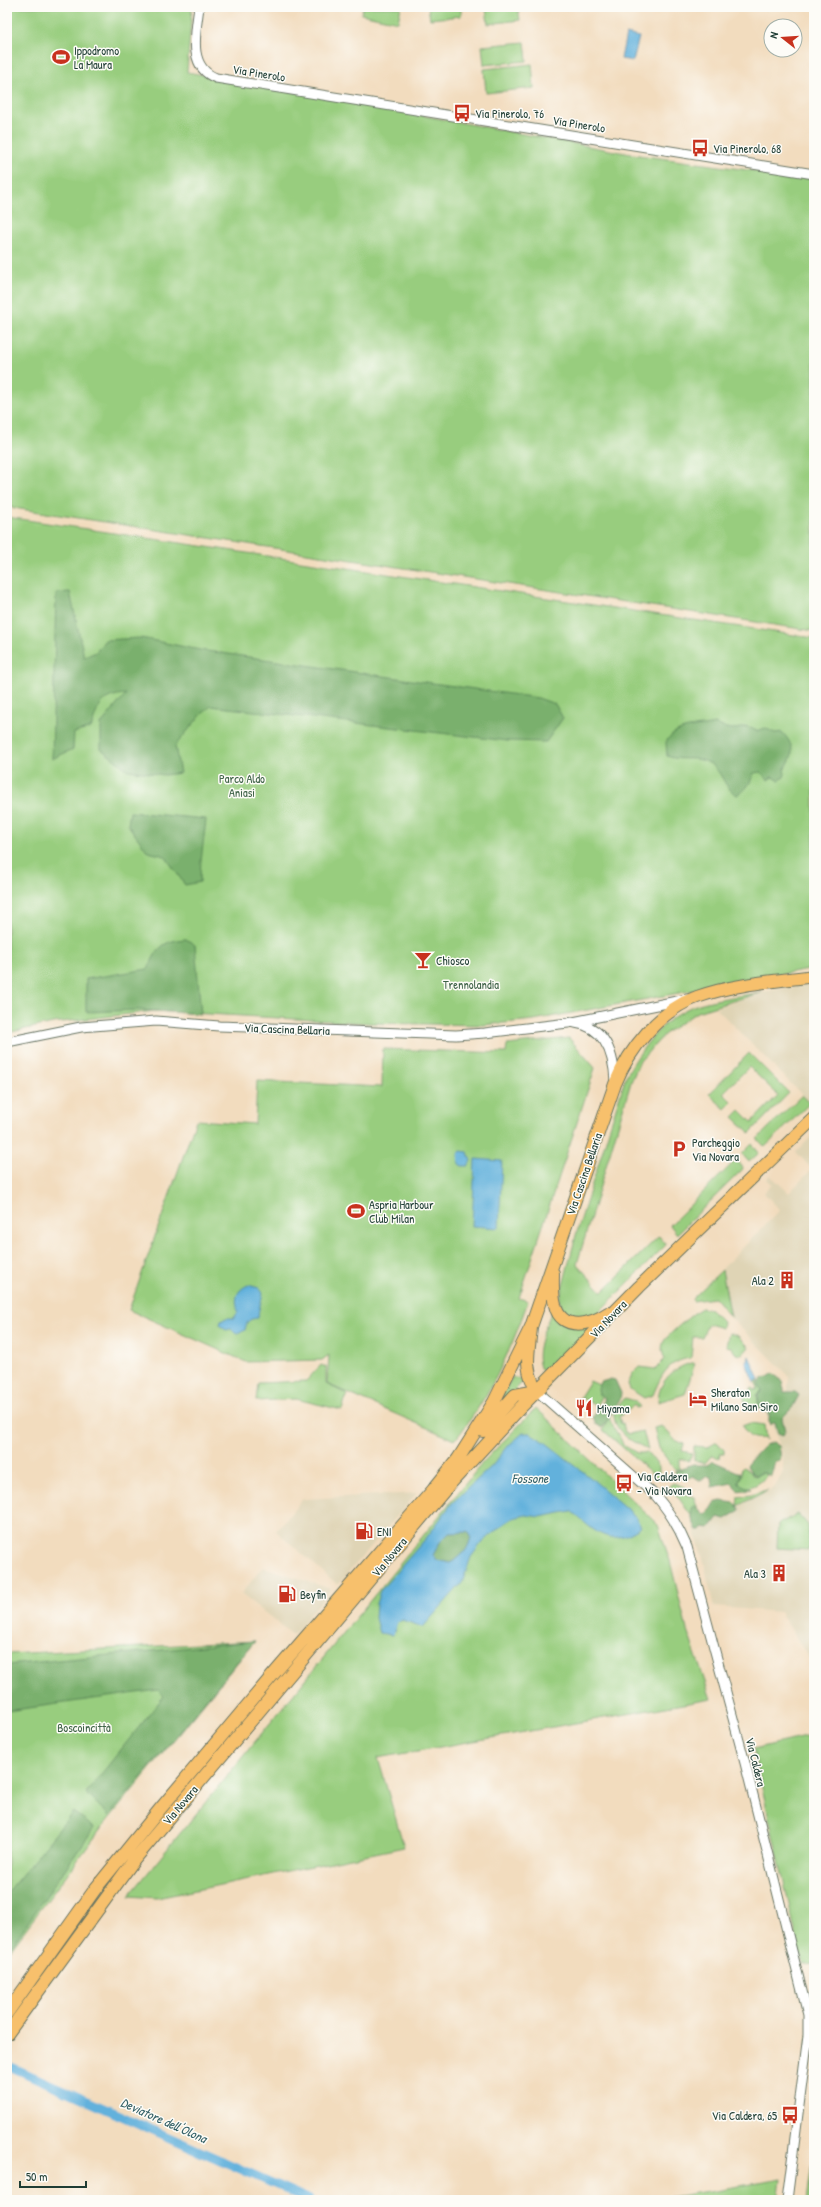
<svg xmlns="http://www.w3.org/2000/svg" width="821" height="2207" font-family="'Patrick Hand',sans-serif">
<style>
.built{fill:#dfd4b5}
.green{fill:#98cd7e;stroke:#5c8559}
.forest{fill:#7ab06d;stroke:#4c7650}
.water{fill:#62b1dc;stroke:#407788;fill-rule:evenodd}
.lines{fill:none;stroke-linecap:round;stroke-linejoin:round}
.canal{stroke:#62b1dc;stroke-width:9}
.minor-casing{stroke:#697564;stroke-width:11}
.major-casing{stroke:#697564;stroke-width:14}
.minor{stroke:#fff;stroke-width:9}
.major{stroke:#f7c06c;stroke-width:12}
.labels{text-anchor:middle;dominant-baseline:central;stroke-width:3;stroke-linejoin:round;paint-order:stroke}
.poi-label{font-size:12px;fill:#1f3d34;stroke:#fdfcf7;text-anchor:start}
.street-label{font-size:12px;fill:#1f3d34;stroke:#fdfcf7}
.park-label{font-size:12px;fill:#3d6146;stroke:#fdfcf7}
.water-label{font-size:13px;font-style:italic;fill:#336066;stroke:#fdfcf7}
</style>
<rect width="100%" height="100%" fill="#fdfcf7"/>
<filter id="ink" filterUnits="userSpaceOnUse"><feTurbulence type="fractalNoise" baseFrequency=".025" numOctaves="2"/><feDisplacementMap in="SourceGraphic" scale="8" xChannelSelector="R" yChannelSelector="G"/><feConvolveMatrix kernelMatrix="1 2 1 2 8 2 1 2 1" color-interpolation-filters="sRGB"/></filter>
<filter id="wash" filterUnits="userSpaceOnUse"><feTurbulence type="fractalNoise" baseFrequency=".012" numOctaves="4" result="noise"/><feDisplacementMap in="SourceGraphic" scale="16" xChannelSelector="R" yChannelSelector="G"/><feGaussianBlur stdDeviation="0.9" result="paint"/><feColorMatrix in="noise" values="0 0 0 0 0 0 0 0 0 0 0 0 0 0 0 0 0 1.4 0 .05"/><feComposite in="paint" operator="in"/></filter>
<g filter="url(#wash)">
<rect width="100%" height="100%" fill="#f2dcbe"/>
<!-- built -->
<path class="built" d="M814 983V1100L810 1103 716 1008 762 992Z
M814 1134V1666L780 1612 714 1607 704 1563 691 1518 727 1511 775 1487 783 1472V1455L773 1427V1420L787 1397 789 1376 732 1319 722 1269 780 1210 764 1193 772 1184 767 1179 770 1175 789 1193 812 1169 796 1152Z
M417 1493 338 1585 276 1531 303 1499Z
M263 1567 331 1589 293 1635 241 1594Z"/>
<!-- green -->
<path class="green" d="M7 7H192L187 72 631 154 814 179V631L7 507Z
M363 7H401L398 22 361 14Z
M428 7H461V16L430 19Z
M497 7H518L520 20 488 24 486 8Z
M525 42 527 61 484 65 482 46Z
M532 64 534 88 486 93 484 69Z
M7 517 814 638V968L534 1020 484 1025 366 1023 155 1011 53 1023 7 1033Z
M762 992 697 1012 682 1022 665 1034 640 1061 631 1082 577 1264 602 1292 659 1236 666 1245 597 1314 579 1320 565 1314 559 1300 561 1293 576 1235 626 1076C642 1047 666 1014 699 1004 719 998 742 996 762 992Z
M569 1038 595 1068 519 1298 528 1301C510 1353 490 1396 455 1440L327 1384 329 1355 322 1360 246 1362 129 1310 196 1120 255 1124 257 1081 382 1087 383 1049 506 1053 507 1045Z
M749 1053 789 1093 750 1133 733 1117 740 1110 752 1122 778 1095 749 1067 723 1093 732 1102 725 1109 709 1094Z
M802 1095 810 1103 765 1147 757 1139Z
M752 1144 759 1153 749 1162 742 1154Z
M736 1160 743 1169 677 1234 670 1225Z
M722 1270 731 1317V1318L715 1298 693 1301 692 1299Z
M554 1305 556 1312 591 1326 592 1329 549 1370H541C532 1350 547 1325 554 1305Z
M702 1308 711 1310 723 1322 722 1328 708 1324 702 1337H693L691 1358C667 1361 661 1376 653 1395L644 1398 630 1389 628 1384 632 1374 639 1367 655 1369 665 1359C662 1353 661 1347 664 1341 668 1335 696 1310 702 1308Z
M729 1333 738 1336 749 1347 742 1355 736 1354 731 1347 726 1346Z
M691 1363H695L685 1394 658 1402C658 1382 673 1368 691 1363Z
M321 1365 326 1367V1384L347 1394 342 1410 296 1399 256 1401 258 1383 306 1381Z
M512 1377 524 1381 505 1399 502 1395Z
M760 1380 758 1384 762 1390 757 1395 759 1408 745 1406 744 1395 751 1392V1389L753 1388 754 1390 758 1389 756 1382Z
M590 1381 606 1388 596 1406 580 1397Z
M625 1398 635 1401 640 1407 636 1408 635 1405 623 1412V1415L619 1416 621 1424 623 1423 625 1432 629 1434 643 1431 648 1449C631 1442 612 1431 614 1411Z
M536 1408 658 1525 670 1561 687 1630 711 1699 378 1758 404 1847 157 1898 129 1896 484 1461Z
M609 1417C612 1428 621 1436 623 1445L637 1453H648L659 1467V1476L656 1477 603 1430Z
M750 1423 764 1425 766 1440C760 1435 752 1445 742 1426Z
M662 1426 675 1440 684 1444 682 1451 692 1453 689 1461 679 1459V1469H674L659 1448 654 1428Z
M717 1442 724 1450V1454H720L719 1458 712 1455 705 1463 694 1460V1446L708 1447Z
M743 1467 751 1472 752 1475 756 1476 763 1472 767 1475C760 1484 748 1492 738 1483L742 1475 741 1469Z
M673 1483 685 1487V1494L694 1497 700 1516 692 1517 678 1497 668 1487Z
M768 1489 766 1491 737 1506 738 1497 751 1495Z
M798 1514 808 1525 810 1550 777 1548 778 1524Z
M255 1641 104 1825 7 1954V1654Z
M814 1735V1964L803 1965 753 1749Z
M814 2146V2200H807Z
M781 2179 778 2200H653L770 2181Z"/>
<!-- forest -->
<path class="forest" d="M70 592 84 657 96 652 105 640 141 638 200 650 538 698 555 704 563 718 546 742 508 741 211 706 200 716 175 746 180 773 164 775 128 770 101 749V724L126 694C100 696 99 705 91 728L74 733 73 749 52 759 56 593Z
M715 724C727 729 734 731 746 726L757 731 765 728 775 733 782 732C794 745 796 755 784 769L785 774 784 777 779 780 772 777 768 780 760 772 754 773C750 783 747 790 737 795 723 788 723 771 709 763 695 755 681 762 667 756L666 742C677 725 698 728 715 724Z
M130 812 206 819C204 840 200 860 200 882L185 885 165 856 148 852 128 825Z
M186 939 195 945 201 1014 138 1010 86 1012V979L148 969C158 948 161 941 186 939Z
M774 1373 782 1382 785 1392H795L799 1395 792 1408 782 1418 785 1431 783 1435 778 1433 775 1422 770 1425 769 1423V1413L759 1408 758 1395 762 1390 759 1385 762 1378 768 1377Z
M611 1379 615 1380 621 1393 620 1400 602 1428 596 1424 593 1417 605 1399 599 1395 598 1388 601 1382Z
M773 1442 779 1446 781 1457 778 1462 775 1461 771 1476 762 1472 757 1475 753 1474 747 1466 748 1463 765 1445Z
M713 1461 740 1473 741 1475 738 1483 751 1489 738 1491 732 1483 712 1487 711 1477 707 1476 701 1481 693 1476 686 1479 674 1476 675 1471 693 1465H707Z
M721 1501 735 1503 740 1510 725 1519 718 1517 710 1528 703 1527 701 1530H697L692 1519 691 1508 693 1506 698 1508 704 1514 708 1513 714 1503Z
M468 1532 471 1536C469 1549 462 1557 450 1563L436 1560 433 1555 440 1542 449 1533Z
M255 1641 109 1816 86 1793 164 1696 158 1690 7 1711V1665Z
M73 1812 94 1828 7 1952V1893Z"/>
<!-- water -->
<path class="water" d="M626 34 639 37 633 61 621 59Z
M461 1151 468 1152 471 1161 468 1166H462L459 1164 458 1154Z
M475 1159 502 1161 499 1228 472 1226Z
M248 1285 259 1288 263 1293C262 1302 258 1308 258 1318 248 1319 247 1321 245 1330L238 1334 231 1329 226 1330 220 1325 221 1321 226 1318H234L238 1312C235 1299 235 1291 248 1285Z
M749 1356 759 1379 754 1382 746 1363 748 1361Z
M523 1433H530L545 1442 591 1478 635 1516 641 1527C609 1549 596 1532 571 1511L540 1517 526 1515 513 1518 501 1526 480 1545 471 1557 462 1583 423 1627 403 1620 397 1622 393 1635 379 1633 375 1618 376 1604 380 1591 427 1537 452 1503 492 1466 509 1445ZM468 1532 471 1536C469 1549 462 1557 450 1563L436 1560 433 1555 440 1542 449 1533Z"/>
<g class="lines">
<!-- canal -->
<path class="canal" d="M7 2065 310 2200"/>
</g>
</g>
<g filter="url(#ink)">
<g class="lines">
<!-- minor casing -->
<g class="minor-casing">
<path id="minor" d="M199 7C196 32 187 67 216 78L814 174
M575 1023C606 1027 614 1055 615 1082
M7 1042 81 1027 156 1021 219 1026 375 1032 456 1035 485 1033 568 1023 687 999
M537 1391 656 1496C670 1512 679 1528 687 1547L745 1763 808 2015V2035L787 2200"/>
</g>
<!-- major casing -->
<g class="major-casing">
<path id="major" d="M553 1273C553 1283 552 1295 555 1305 561 1332 591 1325 608 1313
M537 1391C523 1366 529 1354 531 1327L615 1084C629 1049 660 1010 697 997 733 984 776 981 814 976
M483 1431 515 1395 537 1391
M7 2013 96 1888 161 1808 272 1676 433 1490 458 1459 494 1402 531 1327
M7 2034 134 1860 449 1485 520 1408 639 1287 814 1118"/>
</g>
<!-- minor -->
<use href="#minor" class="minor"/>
<!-- major -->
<use href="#major" class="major"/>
</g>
</g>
<!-- icons -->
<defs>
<g id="stadium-bare" transform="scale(1.38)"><path d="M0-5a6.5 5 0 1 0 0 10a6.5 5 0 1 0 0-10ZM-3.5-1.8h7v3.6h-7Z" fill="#c8321e" stroke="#fdfcf7" stroke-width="2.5" paint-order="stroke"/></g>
<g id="bus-bare" transform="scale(1.38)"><path d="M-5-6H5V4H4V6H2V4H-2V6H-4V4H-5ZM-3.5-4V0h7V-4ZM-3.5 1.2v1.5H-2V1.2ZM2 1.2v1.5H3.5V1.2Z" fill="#c8321e" stroke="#fdfcf7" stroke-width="2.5" paint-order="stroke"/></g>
<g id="bar-bare" transform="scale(1.38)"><path d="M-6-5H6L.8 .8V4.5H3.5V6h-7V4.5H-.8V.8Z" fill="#c8321e" stroke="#fdfcf7" stroke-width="2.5" paint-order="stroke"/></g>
<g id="parking-bare" transform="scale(1.38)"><path d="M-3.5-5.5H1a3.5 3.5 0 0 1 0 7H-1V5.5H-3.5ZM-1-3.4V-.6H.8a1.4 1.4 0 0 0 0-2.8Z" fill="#c8321e" stroke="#fdfcf7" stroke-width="2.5" paint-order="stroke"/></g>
<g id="building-bare" transform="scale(1.38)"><path d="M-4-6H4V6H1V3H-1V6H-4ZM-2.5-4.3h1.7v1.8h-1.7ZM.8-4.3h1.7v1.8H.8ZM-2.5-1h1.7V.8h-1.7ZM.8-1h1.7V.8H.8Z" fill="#c8321e" stroke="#fdfcf7" stroke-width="2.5" paint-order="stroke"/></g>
<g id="hotel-bare" transform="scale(1.38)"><path d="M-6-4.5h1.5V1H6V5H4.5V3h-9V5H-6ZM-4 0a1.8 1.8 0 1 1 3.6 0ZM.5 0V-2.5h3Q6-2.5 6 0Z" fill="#c8321e" stroke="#fdfcf7" stroke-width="2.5" paint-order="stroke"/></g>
<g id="restaurant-bare" transform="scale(1.38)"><path d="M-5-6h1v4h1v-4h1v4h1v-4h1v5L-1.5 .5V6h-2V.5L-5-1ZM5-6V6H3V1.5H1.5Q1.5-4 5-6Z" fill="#c8321e" stroke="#fdfcf7" stroke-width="2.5" paint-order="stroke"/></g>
<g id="fuel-bare" transform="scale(1.38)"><path d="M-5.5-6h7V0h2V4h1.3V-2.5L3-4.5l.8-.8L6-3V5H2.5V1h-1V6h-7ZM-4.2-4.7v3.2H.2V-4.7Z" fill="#c8321e" stroke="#fdfcf7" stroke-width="2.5" paint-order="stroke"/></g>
</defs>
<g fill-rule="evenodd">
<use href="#stadium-bare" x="61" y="57"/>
<use href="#bus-bare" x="462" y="113"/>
<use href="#bus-bare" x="700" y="148"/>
<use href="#bar-bare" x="423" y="960"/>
<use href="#parking-bare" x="679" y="1149"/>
<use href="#stadium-bare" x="356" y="1211"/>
<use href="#building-bare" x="787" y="1280"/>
<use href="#hotel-bare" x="698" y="1399"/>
<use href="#restaurant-bare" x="584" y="1408"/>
<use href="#bus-bare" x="624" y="1483"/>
<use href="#fuel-bare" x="364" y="1531"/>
<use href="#building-bare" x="779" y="1573"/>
<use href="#fuel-bare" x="287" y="1594"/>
<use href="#bus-bare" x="790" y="2115"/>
</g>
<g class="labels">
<!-- poi labels -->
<g class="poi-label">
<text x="74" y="50">Ippodromo<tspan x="74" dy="14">La Maura</tspan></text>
<text x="475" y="113">Via Pinerolo, 76</text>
<text x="713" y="148">Via Pinerolo, 68</text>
<text x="436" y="960">Chiosco</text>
<text x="692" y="1142">Parcheggio<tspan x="692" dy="14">Via Novara</tspan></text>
<text x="369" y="1204">Aspria Harbour<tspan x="369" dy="14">Club Milan</tspan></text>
<text x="774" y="1280" text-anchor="end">Ala 2</text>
<text x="711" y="1392">Sheraton<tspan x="711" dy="14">Milano San Siro</tspan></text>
<text x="597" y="1408">Miyama</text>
<text x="637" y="1476">Via Caldera<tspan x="637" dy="14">- Via Novara</tspan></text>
<text x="377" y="1531">ENI</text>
<text x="766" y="1573" text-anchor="end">Ala 3</text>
<text x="300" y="1594">Beyfin</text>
<text x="777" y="2115" text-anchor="end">Via Caldera, 65</text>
</g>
<!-- street labels -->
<g class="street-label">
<text transform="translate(259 73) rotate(9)">Via Pinerolo</text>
<text transform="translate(579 124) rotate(9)">Via Pinerolo</text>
<text transform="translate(287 1029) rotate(2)">Via Cascina Bellaria</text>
<text transform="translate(584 1174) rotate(-71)">Via Cascina Bellaria</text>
<text transform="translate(608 1319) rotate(-46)">Via Novara</text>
<text transform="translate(389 1557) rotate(-50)">Via Novara</text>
<text transform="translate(756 1762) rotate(76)">Via Caldera</text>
<text transform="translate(180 1805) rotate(-50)">Via Novara</text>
</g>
<!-- park labels -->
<g class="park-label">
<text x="242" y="778">Parco Aldo<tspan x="242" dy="14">Aniasi</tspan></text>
<text x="471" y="984">Trennolandia</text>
<text x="84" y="1727">Boscoincittà</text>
</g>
<!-- water labels -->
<g class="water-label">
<text x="530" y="1478">Fossone</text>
<text transform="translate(164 2120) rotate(24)">Deviatore dell'Olona</text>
</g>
</g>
<!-- margin -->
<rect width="821" height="2207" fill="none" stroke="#fdfcf7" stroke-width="24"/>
<!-- north arrow -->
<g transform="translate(783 38) rotate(287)"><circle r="19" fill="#fdfcf7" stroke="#a4b0a9"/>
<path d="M0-3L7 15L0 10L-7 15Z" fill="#c8321e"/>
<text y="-6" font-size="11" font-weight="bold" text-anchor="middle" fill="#1f3d34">N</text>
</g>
<!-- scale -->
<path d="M20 2181v6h66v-6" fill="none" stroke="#1f3d34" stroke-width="2"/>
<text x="26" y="2181" font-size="12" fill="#1f3d34" stroke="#fdfcf7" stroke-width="3" paint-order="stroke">50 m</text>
</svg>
